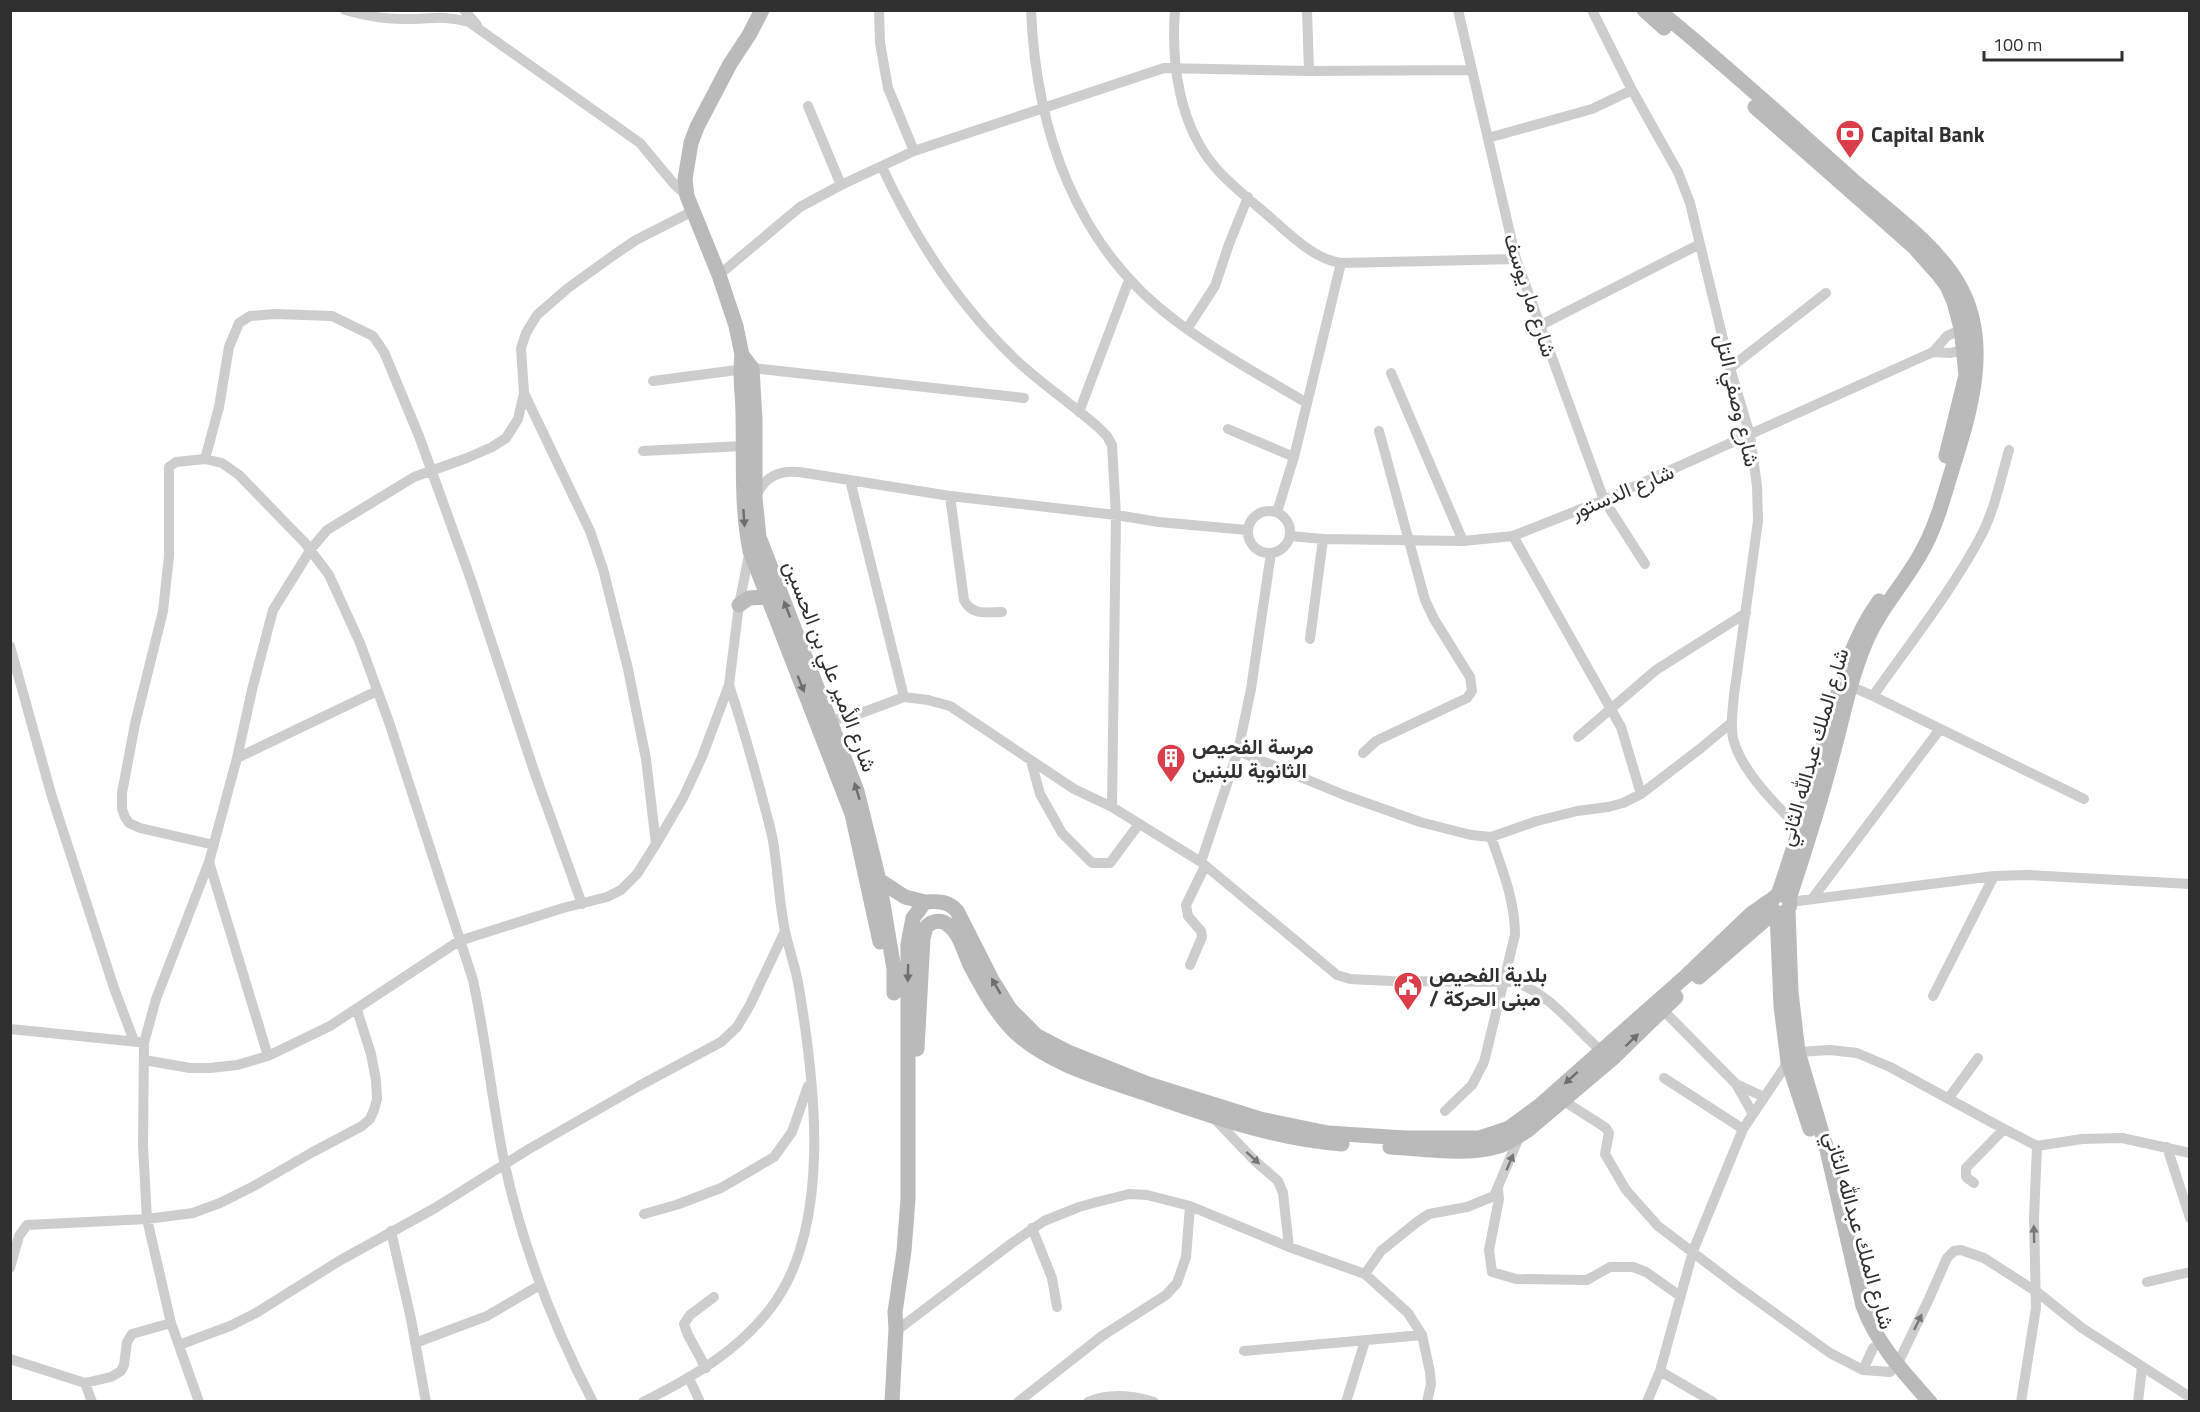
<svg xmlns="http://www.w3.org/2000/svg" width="2200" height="1412" font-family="'Titillium Web',Vazirmatn,sans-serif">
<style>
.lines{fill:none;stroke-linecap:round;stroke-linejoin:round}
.street{stroke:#cdcdcd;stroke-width:10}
.secondary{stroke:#bababa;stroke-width:15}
.oneway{fill:#6e6e6e}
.oneway2{fill:#777}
.labels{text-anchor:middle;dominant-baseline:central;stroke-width:6;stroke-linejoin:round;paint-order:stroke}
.poi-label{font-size:21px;font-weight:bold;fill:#303030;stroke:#fff;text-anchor:start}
.street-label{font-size:21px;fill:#303030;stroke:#fff}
</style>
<rect width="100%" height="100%" fill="#fff"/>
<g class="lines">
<!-- street -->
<path class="street" d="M345 10C363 15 381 19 400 19 427 20 441 14 469 22L640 143 674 184 687 196
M464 10 477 25
M879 10 880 43 888 88 914 151
M1031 10C1036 131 1076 247 1176 321 1217 352 1263 377 1307 403
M1175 10C1171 63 1179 125 1215 167 1231 186 1253 202 1272 219 1292 236 1314 259 1341 263L1516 259
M1307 10 1309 71
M1458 10 1516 259 1604 500 1645 564
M1592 10 1632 90 1678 172 1690 203 1730 368 1750 435 1757 486 1758 521 1734 695C1733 709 1730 723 1733 738 1740 770 1777 806 1800 829
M808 106 841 185
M1488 138 1592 109 1632 90
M882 167C915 238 957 303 1014 358 1040 383 1071 403 1099 428L1107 436 1112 445 1116 515 1112 807
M719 275 800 207 841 185 914 151 1164 68 1309 71 1471 70
M1541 325 1700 244
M1187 329 1215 286 1229 244 1248 197
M1933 352 1947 336 1966 327
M1730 368 1826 293
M1391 373 1463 541
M653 381 752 368 1024 398
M524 393 590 531 603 569 628 669 646 759 656 844
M1079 412 1129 280
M1228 429 1294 457
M643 451 743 446
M205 459 219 407 229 347 239 323 250 316 275 314 332 316 373 336 384 352 419 436 471 580 534 771 582 904
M850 480 904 697
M756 496C765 477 778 470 799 472L950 496 1116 515 1159 522 1247 530
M950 496 964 600C972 616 986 612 1002 612
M1248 532a21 21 0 1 1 42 0a21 21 0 1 1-42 0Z
M1277 512 1294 457 1341 263
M1290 536 1323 539 1463 541 1513 536 1604 500 1933 352 1950 353 1970 349
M1513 536 1621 727 1641 794
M1310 639 1323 539
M10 646 52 797 114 988 134 1041
M1850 686 1873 696 2084 799
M1873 696C1910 643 1952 591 1982 534 1995 508 2001 478 2009 450
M823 722 856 715 904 697 928 700 950 706 1074 789 1112 807 1201 862 1337 975 1350 979 1391 981 1515 982C1553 995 1575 1030 1605 1054
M1578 737 1656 670 1746 613
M1238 751 1344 795 1420 822 1471 835 1491 837 1537 821 1577 811 1608 807 1623 803 1641 794 1701 748 1731 723
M1363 753 1376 741 1467 698 1472 691 1470 677 1434 619 1425 600 1379 431
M237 758 377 691
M1031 761 1040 794 1062 833 1092 863H1110L1139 824
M214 845 140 828 129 823 125 817 122 809V793L135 724 163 611 169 556V467L176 462 205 459 222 463 239 475 305 543 329 575 360 643 389 722 473 980C486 1040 492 1101 504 1161 522 1245 553 1326 593 1402
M209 862 268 1056
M1201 862 1238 751 1251 689 1271 553
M1812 899 1940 729
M1790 902 1994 876 2028 875 2190 884
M1190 965 1202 937 1201 931 1188 916 1186 905 1205 866
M1933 996 1994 876
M1663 1010 1736 1084 1753 1114
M10 1029 138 1042
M1798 1052 1830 1050 1857 1053 1890 1067 2004 1129 2037 1146 2082 1139 2122 1138 2190 1153
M144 1060 190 1068H210L237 1065 268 1056 330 1026 459 941 563 908 607 897 621 890 637 874 656 844 683 798 702 757 729 685 739 605 750 550
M1664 1078 1743 1129
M1736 1084 1764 1097
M1948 1099 1978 1058
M1564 1101 1606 1128 1609 1133 1605 1154 1626 1190 1658 1226 1737 1286 1830 1353 1863 1370 1890 1372 1897 1365 1928 1301 1947 1258 1954 1251 1961 1250 1984 1258 2037 1292 2082 1328 2190 1397
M1445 1111 1472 1085 1484 1062 1515 935C1515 900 1502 869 1491 837
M1212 1116 1254 1160 1278 1181 1283 1193 1289 1247
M2167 1147 2190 1218
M1974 1183 1966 1177V1168L2004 1129
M1498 1189 1499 1199 1489 1250 1492 1272 1516 1279 1587 1280 1610 1267H1633L1646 1272 1680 1296
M644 1214 676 1205 721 1188 774 1157 792 1132 808 1086
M1032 1228 1052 1278 1057 1307
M391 1231 411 1319 426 1402
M10 1268 19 1236 27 1225 147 1219 193 1213 220 1203 254 1186 311 1153 362 1126 370 1119 374 1110 377 1099 376 1080 371 1054 357 1010
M1365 1274 1381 1251 1417 1222 1429 1214 1467 1207 1494 1196 1520 1135
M2147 1282 2190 1272
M896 1331 1012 1243 1044 1221 1079 1207 1097 1202 1129 1194 1147 1195 1190 1206 1289 1247 1365 1274 1408 1313 1422 1335 1430 1372 1431 1384 1427 1402
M415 1343 487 1316 540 1285
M179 1345 230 1326 256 1313 339 1261 435 1208 529 1149 639 1086 721 1042 737 1027 750 1005 785 931
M1244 1351 1422 1335
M10 1359 85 1383 111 1377 121 1371 124 1365 127 1342 132 1334 171 1323
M706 1368 688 1335 684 1324 690 1315 714 1297
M1863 1370 1873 1348
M1660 1371 1713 1402
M689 1378 700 1402
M85 1383 92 1402
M199 1402 171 1323 147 1219 143 1146 144 1043 156 999 209 862 237 758 252 690 273 610 311 549 327 530 414 477 467 458 492 447 506 438 518 419 524 393 521 348 526 333 537 315 568 288 614 255 636 240 693 211
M643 1402C691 1378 737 1352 770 1309 833 1228 815 1083 799 988 796 968 789 950 785 931 779 902 778 871 773 841 770 825 765 809 761 793 751 756 741 721 729 685
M1018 1402 1102 1336 1166 1295 1177 1283 1186 1257 1190 1206
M1088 1402C1109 1393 1132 1395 1154 1402
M1346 1402 1365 1341
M1647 1402 1660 1371 1693 1251 1743 1129 1788 1062
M2021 1402 2036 1308 2034 1218 2037 1146
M2138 1402 2142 1367"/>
<!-- secondary -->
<path class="secondary" d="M762 10 749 35 730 64 697 127 691 143 685 179 687 196 719 275 736 326 742 355 752 368 755 419V498L759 537 857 791 879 880 894 969V993
M1644 10 1664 28
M1658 10C1726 65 1790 124 1855 182 1889 211 1935 244 1958 283 1993 342 1970 413 1951 473 1943 500 1935 529 1921 553 1904 584 1878 611 1865 644 1849 682 1842 722 1831 761 1819 808 1804 853 1789 899
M1755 107 1913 246 1938 274 1947 286 1954 302 1961 328 1966 375 1946 456
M742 355C739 375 743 395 743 415 744 461 741 506 750 551L852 814 880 942
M739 605 749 598 766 597
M879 880 905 897 925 902
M1778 895C1794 848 1808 802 1821 755 1836 701 1846 647 1879 601
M1788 910 1781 914C1767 912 1768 896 1782 894 1789 897 1792 903 1788 910L1791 992 1798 1052 1827 1150 1863 1306C1877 1344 1903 1372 1930 1402
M1777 914 1781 1006 1788 1062 1810 1129
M1699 977 1774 912
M917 1049 923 939 926 927C932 921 940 919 947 924 960 932 964 953 971 967 984 991 997 1015 1017 1034 1052 1065 1101 1078 1144 1093 1208 1115 1274 1139 1342 1144
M1390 1147C1423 1149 1467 1156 1499 1146 1509 1143 1518 1136 1528 1130L1612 1059 1676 997
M892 1402 896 1329 895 1312 904 1251 908 1199V944L913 918 925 902C938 901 948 901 957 911L992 980 1010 1009 1037 1036 1068 1052 1148 1084 1260 1119 1328 1133 1405 1138H1479L1509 1128 1539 1106 1686 976 1751 914 1771 900"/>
</g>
<!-- one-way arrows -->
<defs><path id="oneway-solid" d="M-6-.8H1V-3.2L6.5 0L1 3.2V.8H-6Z" transform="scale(1.5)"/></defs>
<g class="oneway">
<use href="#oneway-solid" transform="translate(744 518) rotate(86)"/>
<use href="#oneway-solid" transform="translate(787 609) rotate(-111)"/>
<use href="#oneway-solid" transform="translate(801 684) rotate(68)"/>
<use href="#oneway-solid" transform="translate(857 791) rotate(-107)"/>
<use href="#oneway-solid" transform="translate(908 973) rotate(91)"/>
<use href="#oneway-solid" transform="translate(996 986) rotate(-120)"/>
<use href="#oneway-solid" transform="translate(1632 1040) rotate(-44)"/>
<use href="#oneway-solid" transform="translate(1571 1078) rotate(138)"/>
</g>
<g class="oneway2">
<use href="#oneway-solid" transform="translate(1253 1158) rotate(42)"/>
<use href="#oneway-solid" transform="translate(1510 1162) rotate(-67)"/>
<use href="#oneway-solid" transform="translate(2034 1234) rotate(-91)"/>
<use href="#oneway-solid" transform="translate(1918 1322) rotate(-64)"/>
</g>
<!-- icons -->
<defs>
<g id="bank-pin" transform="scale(1.5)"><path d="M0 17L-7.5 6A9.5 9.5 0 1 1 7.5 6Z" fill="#db3e4b" stroke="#fff"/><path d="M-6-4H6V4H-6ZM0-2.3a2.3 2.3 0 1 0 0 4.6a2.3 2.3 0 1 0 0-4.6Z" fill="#fff"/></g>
<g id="building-pin" transform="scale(1.5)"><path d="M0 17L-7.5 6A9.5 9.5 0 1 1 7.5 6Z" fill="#db3e4b" stroke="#fff"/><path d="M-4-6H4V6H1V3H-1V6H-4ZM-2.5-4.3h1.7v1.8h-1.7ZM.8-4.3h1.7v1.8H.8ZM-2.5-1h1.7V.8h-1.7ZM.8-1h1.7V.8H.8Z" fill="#fff"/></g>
<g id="civic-pin" transform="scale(1.5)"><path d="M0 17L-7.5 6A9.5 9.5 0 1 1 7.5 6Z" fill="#db3e4b" stroke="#fff"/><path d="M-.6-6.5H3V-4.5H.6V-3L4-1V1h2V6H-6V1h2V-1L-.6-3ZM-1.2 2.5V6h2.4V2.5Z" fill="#fff"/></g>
</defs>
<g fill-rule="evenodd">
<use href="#bank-pin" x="1850" y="134"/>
<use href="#building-pin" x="1171" y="758"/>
<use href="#civic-pin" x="1408" y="986"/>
</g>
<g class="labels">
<!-- poi labels -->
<g class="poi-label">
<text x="1871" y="134">Capital Bank</text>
<text x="1192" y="746">مرسة الفحيص<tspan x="1192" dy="24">الثانوية للبنين</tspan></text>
<text x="1429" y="974">بلدية الفحيص<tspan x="1429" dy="24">/ مبنى الحركة</tspan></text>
</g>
<!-- street labels -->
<g class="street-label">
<text transform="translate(1531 295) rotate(72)">شارع مار يوسف</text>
<text transform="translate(1738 400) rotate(77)">شارع وصفي التل</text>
<text transform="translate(1622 491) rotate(-23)">شارع الدستور</text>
<text transform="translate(831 666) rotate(69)">شارع الأمير علي بن الحسين</text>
<text transform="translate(1813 747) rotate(-74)">شارع الملك عبدالله الثاني</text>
<text transform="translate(1860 1230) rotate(74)">شارع الملك عبدالله الثاني</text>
</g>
</g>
<!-- border -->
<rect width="2200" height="1412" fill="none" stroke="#303030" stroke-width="24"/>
<!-- scale -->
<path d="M1984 51v9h138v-9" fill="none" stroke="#303030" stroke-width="3"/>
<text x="1993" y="51" font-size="18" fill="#303030" stroke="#ffffff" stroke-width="4.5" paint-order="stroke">100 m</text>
</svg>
